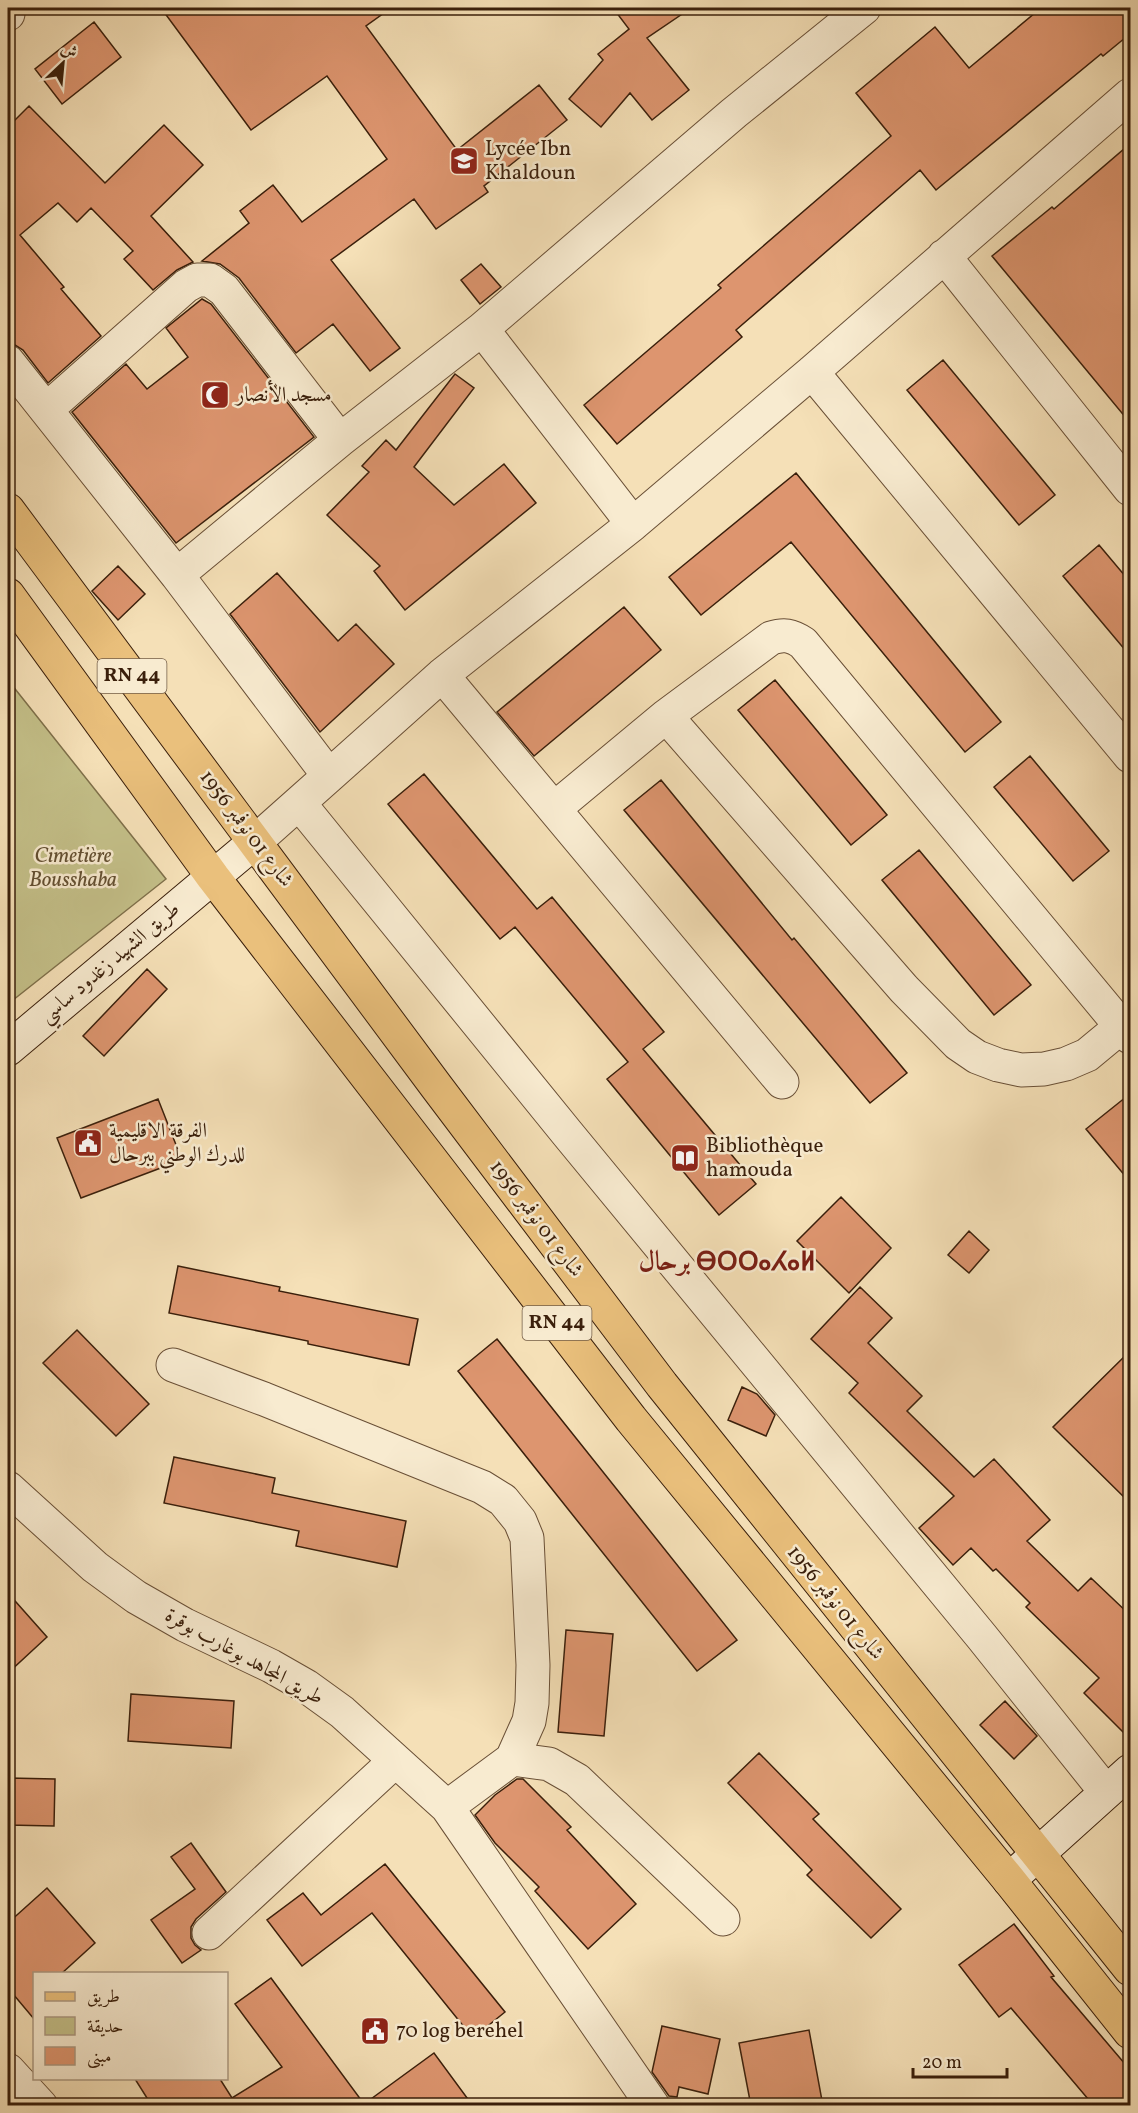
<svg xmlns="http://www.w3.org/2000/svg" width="1138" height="2113" font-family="Vollkorn,Amiri,'Noto Sans Tifinagh',serif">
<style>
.green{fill:#c4c089;stroke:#7f704a;stroke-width:1.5}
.building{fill:#dd956f;stroke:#3a1f0b;stroke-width:1.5}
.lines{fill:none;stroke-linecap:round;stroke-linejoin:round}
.street-casing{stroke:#694f36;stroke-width:35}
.secondary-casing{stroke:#3a1f0b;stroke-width:35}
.primary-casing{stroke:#3a1f0b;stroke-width:35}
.street{stroke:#f8ebd0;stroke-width:33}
.secondary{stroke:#f8ebd0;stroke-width:33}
.primary{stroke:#eac07c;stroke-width:33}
.labels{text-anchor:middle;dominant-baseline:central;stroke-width:5;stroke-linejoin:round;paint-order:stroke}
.shield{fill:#f8ebd0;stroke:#735c46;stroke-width:1.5}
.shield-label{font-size:20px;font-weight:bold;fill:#3a1f0b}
.poi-label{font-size:21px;fill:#3a1f0b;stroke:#f8ebd0;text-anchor:start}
.street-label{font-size:21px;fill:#3a1f0b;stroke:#f8ebd0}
.park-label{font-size:21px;font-style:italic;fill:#634f31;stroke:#f8ebd0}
.district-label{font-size:27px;font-weight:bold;fill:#7a1f14;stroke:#f8ebd0}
</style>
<rect width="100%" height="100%" fill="#f5e0b7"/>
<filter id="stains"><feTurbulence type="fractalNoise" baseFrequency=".00333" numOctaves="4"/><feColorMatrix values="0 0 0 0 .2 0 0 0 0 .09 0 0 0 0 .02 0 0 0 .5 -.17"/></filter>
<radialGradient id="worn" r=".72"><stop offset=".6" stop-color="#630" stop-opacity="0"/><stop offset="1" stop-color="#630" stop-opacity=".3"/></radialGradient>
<!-- green -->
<path class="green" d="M8 680 166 879 8 1004Z"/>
<!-- building -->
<path class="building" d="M161 8H391L366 26 457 150 539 85 567 120 484 186 488 192 436 229 414 199 331 260 400 348 370 371 333 324 296 353 239 278 220 264 202 261 249 223 240 211 273 185 302 222 387 159 327 76 251 130Z
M613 8H691L647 38 689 90 652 120 630 93 601 127 569 99 603 60 598 54 629 29Z
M1041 8H1131V33L1103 56 1101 54 936 190 920 170 736 330 742 337 617 444 584 405 721 288 718 285 891 136 856 93 935 27 969 68Z
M94 22 121 57 62 104 35 69Z
M29 106 105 183 164 125 203 165 151 216 193 262 177 270 153 290 124 259 133 251 91 208 77 222 58 203 20 235 64 287 61 289 101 336 48 383 23 350 15 345 8 344V127Z
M1131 143V424L992 256 1052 207 1054 209Z
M481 264 501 287 480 304 461 280Z
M202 299 211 304 314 437 176 543 72 412 126 364 147 389 188 357 166 328Z
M943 360 1055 495 1019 525 907 390Z
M455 374 474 388 414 467 454 505 504 464 536 503 405 610 374 571 380 566 327 515 369 472 362 466 386 440 396 450Z
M796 473 1001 722 965 752 791 542 701 615 669 577Z
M1099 545 1131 583V657L1063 576Z
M118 566 145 594 118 620 92 591Z
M277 573 338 641 356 624 394 664 320 732 230 614Z
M624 607 661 650 534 756 497 712Z
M775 680 887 815 851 845 738 710Z
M1030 756 1109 851 1073 881 994 787Z
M424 774 537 909 552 897 664 1032 643 1049 756 1184 719 1215 607 1079 628 1062 515 927 500 939 388 804Z
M661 780 792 940 794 938 907 1073 870 1103 624 810Z
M919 850 1031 985 994 1015 882 880Z
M147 969 167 989 104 1056 83 1036Z
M1131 1093V1183L1086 1129Z
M158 1099 182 1160 81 1198 57 1138Z
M841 1197 891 1248 849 1293 797 1241Z
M969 1231 989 1250 969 1273 948 1255Z
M178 1266 280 1287 279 1291 418 1319 409 1365 308 1344V1341L169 1313Z
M860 1287 892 1318 868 1343 922 1396 907 1411 974 1477 994 1459 1050 1520 1027 1541 1078 1591 1091 1578 1131 1616V1740L1084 1693 1099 1678 1026 1607 1030 1603 996 1569 993 1571 971 1548 953 1565 919 1528 954 1496 849 1393 858 1383 811 1339Z
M77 1330 149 1404 116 1436 43 1363Z
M497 1339 737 1640 697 1671 458 1371Z
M1131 1350V1504L1053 1427Z
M742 1387 757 1394 775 1415 766 1436 728 1420Z
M174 1457 275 1478 272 1493 406 1521 397 1567 296 1546 299 1531 164 1503Z
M8 1593 47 1637 8 1673Z
M566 1630 613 1634 604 1736 558 1732Z
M131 1694 234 1701 231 1748 128 1741Z
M1005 1701 1037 1736 1014 1759 980 1725Z
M759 1753 819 1814 813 1819 901 1909 871 1938 807 1875 812 1870 728 1783Z
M8 1778 55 1779 54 1826 8 1825Z
M517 1779H523L571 1827 567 1830 636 1904 588 1949 535 1891 539 1887 495 1843 475 1815 495 1795Z
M191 1843 226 1892 196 1919 191 1927V1938L195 1945 201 1950 182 1963 151 1920 195 1889 171 1857Z
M385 1864 505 2012 473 2038 372 1913 302 1966 267 1920 303 1893 321 1915Z
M47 1888 95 1943 61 1974H34V2019L8 1988V1923Z
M1014 1924 1054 1976 1051 1977 1131 2071V2106H1094L1011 2008 999 2017 959 1965Z
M271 1978 364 2104 434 2053 473 2106H152L135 2079H220L232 2098 282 2067 235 2004Z
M662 2026 720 2039 708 2094 679 2087 677 2097 669 2096 652 2072Z
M809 2030 823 2106H751L739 2043Z"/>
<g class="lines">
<!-- street casing -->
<g class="street-casing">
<path id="street" d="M8 12V14
M944 256 1130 489
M482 329 633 524
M8 362 177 575 340 440 482 329 734 113 864 8
M812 372 1130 756
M47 409 186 286 197 280H210L224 290 340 440
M177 575 329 776 256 841
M442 675 782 1082
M666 716 904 989 958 1044 977 1057 998 1065 1021 1070 1044 1069 1066 1064 1087 1055 1122 1026
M329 776 442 675 633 524 812 372 1130 95
M299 803 567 1133 982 1637 1106 1792
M554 809 666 716 771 638C784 634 791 635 803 643L1130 1037
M173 1365 264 1399 482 1487 503 1500 520 1521 527 1538 533 1665 532 1703 529 1721 512 1759 447 1807
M8 1488 95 1567 136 1597 185 1625 271 1666 306 1686 342 1712 447 1807 653 2106
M512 1759 549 1764 577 1780 723 1919
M209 1933 395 1761
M8 2070 41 2106"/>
</g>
<!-- secondary casing -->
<g class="secondary-casing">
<path id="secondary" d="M8 1049 256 841
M1009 1880 1130 1771"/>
</g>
<!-- primary casing -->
<g class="primary-casing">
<path id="primary" d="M8 510 436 1086 662 1385 1130 1969
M8 595 213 877 631 1419 1009 1880 1130 2032"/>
</g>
<!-- street -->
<use href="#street" class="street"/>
<!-- secondary -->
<use href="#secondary" class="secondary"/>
<!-- primary -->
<use href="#primary" class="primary"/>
</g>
<!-- icons -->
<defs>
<g id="school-square" transform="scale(1.5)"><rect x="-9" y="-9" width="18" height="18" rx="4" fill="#8f2418" stroke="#f8ebd0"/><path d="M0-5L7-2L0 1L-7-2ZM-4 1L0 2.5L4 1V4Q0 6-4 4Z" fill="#fff"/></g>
<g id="mosque-square" transform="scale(1.5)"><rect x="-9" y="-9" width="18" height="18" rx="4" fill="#8f2418" stroke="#f8ebd0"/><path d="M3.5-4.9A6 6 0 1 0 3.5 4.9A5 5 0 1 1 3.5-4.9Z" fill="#fff"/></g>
<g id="civic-square" transform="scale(1.5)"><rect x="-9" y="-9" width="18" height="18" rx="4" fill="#8f2418" stroke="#f8ebd0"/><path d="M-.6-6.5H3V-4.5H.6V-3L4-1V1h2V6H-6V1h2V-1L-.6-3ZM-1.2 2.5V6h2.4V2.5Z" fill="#fff"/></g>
<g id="library-square" transform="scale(1.5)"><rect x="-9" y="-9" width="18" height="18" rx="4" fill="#8f2418" stroke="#f8ebd0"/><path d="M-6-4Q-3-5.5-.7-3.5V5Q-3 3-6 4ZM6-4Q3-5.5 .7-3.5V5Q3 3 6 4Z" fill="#fff"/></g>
</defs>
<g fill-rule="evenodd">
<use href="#school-square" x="464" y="161"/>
<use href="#mosque-square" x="215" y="395"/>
<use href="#civic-square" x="88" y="1143"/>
<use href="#library-square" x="685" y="1158"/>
<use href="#civic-square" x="375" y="2031"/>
</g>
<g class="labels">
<!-- shield labels -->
<g class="shield">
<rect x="97.5" y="659" width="69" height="34" rx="4.5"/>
<rect x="522.5" y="1306" width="69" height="34" rx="4.5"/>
</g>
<g class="shield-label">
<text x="132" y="676">RN 44</text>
<text x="557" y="1323">RN 44</text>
</g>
<!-- poi labels -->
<g class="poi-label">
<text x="485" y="149">Lycée Ibn<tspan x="485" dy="24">Khaldoun</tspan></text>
<text x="236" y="395">مسجد الأنصار</text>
<text x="109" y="1131">الفرقة الاقليمية<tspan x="109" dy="24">للدرك الوطني ببرحال</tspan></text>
<text x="706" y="1146">Bibliothèque<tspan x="706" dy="24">hamouda</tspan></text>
<text x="396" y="2031">70 log berehel</text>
</g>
<!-- street labels -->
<g class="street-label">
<text transform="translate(246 829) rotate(53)">شارع 01 نوفمبر 1956</text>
<text transform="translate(110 963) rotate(-40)">طريق الشهيد زغدود ساسي</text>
<text transform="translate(536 1219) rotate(53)">شارع 01 نوفمبر 1956</text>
<text transform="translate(835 1603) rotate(51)">شارع 01 نوفمبر 1956</text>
<text transform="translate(244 1657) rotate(29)">طريق المجاهد بوغارب بوقرة</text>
</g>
<!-- park labels -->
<g class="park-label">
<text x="73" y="856">Cimetière<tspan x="73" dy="24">Bousshaba</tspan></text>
</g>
<!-- district labels -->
<g class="district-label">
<text x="727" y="1263">برحال ⴱⵔⵔⴰⵃⴰⵍ</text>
</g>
</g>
<!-- margin -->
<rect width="1138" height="2113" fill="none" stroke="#f5e0b7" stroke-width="30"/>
<rect x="9" y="9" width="1120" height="2095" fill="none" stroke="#3a1f0b" stroke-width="3"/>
<rect x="15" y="15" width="1108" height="2083" fill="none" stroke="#3a1f0b" stroke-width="1.5"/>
<!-- legend -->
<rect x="33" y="1972" width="195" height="108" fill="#f8ebd0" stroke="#ac9981" stroke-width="1.5"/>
<rect x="45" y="1992" width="30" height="9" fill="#eac07c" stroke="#ac9981" stroke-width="1.5"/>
<text x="87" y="2002" font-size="18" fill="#3a1f0b">طريق</text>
<rect x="45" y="2017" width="30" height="18" fill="#c4c089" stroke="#ac9981" stroke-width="1.5"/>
<text x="87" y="2032" font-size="18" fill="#3a1f0b">حديقة</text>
<rect x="45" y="2047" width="30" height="18" fill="#dd956f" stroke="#ac9981" stroke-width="1.5"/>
<text x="87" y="2062" font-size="18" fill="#3a1f0b">مبنى</text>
<!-- north arrow -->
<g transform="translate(63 63) rotate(26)" stroke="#f8ebd0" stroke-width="4.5" paint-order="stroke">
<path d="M0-4.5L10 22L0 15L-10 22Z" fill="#3a1f0b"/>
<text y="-9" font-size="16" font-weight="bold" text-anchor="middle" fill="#3a1f0b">ش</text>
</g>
<!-- scale -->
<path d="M913 2068v9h94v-9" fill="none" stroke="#3a1f0b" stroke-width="3"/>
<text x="922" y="2068" font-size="18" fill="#3a1f0b" stroke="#f8ebd0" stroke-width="4.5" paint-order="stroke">20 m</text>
<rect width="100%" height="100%" filter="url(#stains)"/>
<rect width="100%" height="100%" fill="url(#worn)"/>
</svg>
